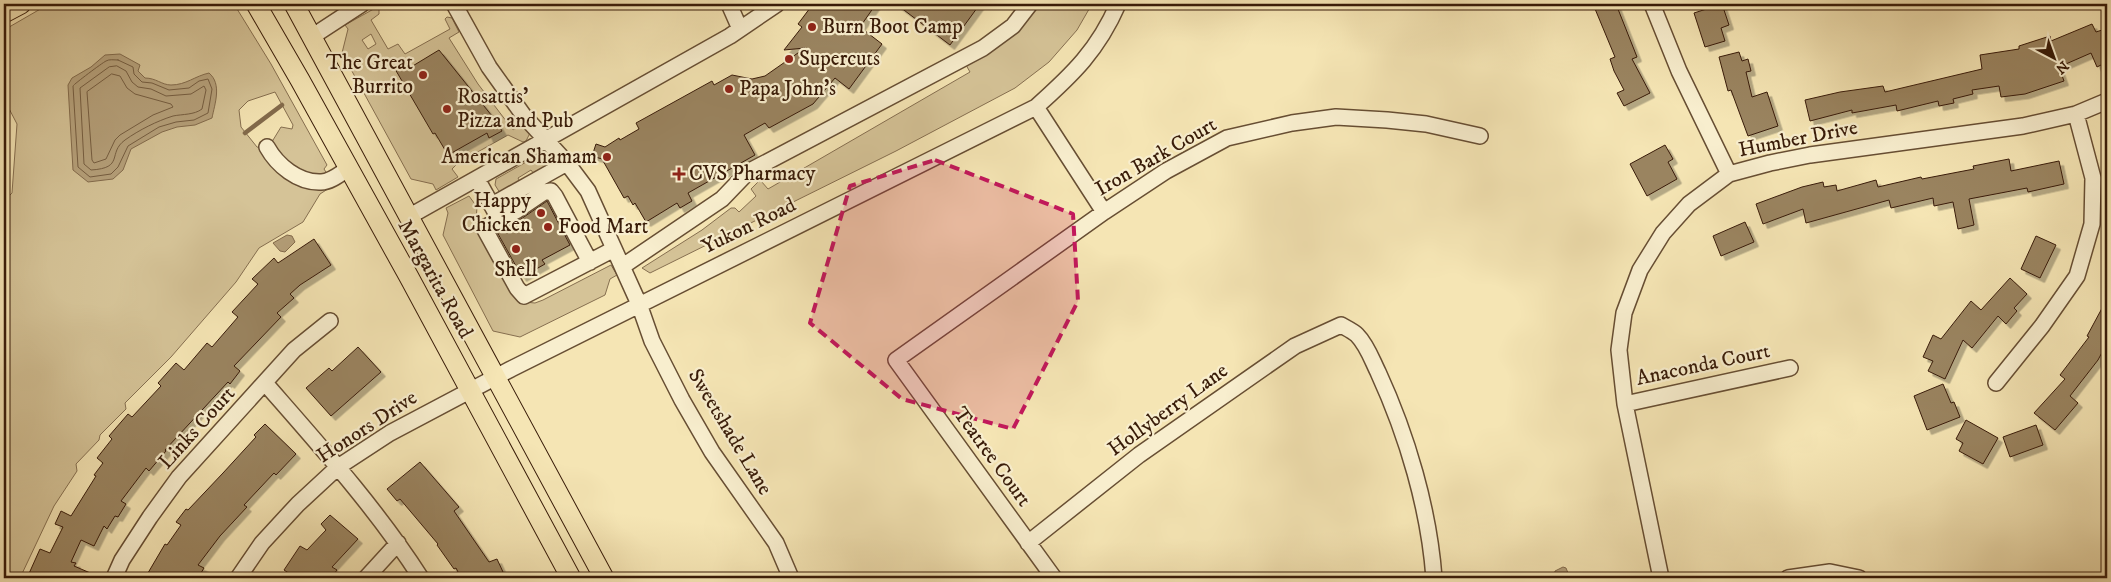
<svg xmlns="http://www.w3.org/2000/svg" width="2111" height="582" font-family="'IM FELL DW Pica',serif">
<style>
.green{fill:#d5c397;stroke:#866f50;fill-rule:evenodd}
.water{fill:#b5a07a;stroke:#836b4c}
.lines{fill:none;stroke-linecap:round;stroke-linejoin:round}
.shore{stroke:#765e41;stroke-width:1}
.stream{stroke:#836b4c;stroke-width:4.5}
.building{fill:#9a8461;stroke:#381b08;filter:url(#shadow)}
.minor-casing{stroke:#674e33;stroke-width:18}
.major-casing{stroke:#381b08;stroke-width:21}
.minor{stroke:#f8eece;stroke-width:15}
.major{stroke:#f5e5b4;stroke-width:19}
.marked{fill:#c2185b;fill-opacity:0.2;stroke:#c2185b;stroke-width:4;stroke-dasharray:10 6;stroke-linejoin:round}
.poi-dot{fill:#8f2418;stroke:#f8eece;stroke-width:2}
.labels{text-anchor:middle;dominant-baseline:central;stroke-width:4.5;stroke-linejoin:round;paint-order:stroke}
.poi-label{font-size:21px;fill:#381b08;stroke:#f8eece;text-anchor:start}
.street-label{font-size:21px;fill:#381b08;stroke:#f8eece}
</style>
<defs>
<filter id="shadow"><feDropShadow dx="4.5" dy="4.5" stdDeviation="0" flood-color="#0004"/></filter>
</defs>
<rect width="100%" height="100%" fill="#f5e5b4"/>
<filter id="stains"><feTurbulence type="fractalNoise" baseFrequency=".004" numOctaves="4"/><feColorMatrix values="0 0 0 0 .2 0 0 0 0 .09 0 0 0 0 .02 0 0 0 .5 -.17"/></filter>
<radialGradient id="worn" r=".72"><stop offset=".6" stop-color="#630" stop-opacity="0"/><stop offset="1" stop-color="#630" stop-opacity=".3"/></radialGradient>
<!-- green -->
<path class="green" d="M49 4H234L271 64 327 165 324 169 334 185 320 194 303 222 259 248 236 282 171 357 125 403 126 409 100 435 99 440 76 464 77 471 54 506 20 578H4V201L12 193 17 124 4 99V30ZM275 92 293 125 292 129 281 127 270 145 260 148 257 147 241 127 239 110 248 101Z
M1041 4H1092L1077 30 1049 62 1015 88 896 151 650 273 642 268 702 230 731 208H735L739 212 756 196 751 189 759 181H761L768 189 970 72 966 65 1020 28Z
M379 6V14L371 20 388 49 398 44 405 54 450 29 445 19 447 17 452 18 459 32 449 38 478 84 513 130 521 123 530 133 526 141 523 142 508 135 458 163 452 169 458 177 436 190 433 184 411 179 342 53 348 29 345 25ZM371 34 376 44 368 49 362 40Z
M544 152 549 154 553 163 534 174 531 170 518 178 520 182 500 193 495 185 496 179Z
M469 196 477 207 476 221 514 291 524 302 535 303 543 300 611 265 617 275 610 279 605 295 520 337 493 331 443 235 448 213 446 208Z"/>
<!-- water -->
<path class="water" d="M120 54 140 65 138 71 145 78C156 78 162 85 171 85 186 85 195 76 209 73 222 84 215 103 212 118L195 125 177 127 162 132 131 149 123 170 113 179 88 182 73 170 68 85 72 78 91 67 105 55Z
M287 235 292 236 295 242 285 252 280 251 273 243Z
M1563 567 1566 568 1570 578H1554L1555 571Z"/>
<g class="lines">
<!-- shore -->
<path class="shore" d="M118 60 133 67 134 74 142 82 152 83 169 90 189 88 199 81 208 79 212 89 208 113 194 120 176 122 159 127 128 146 118 167 111 174 90 177 78 167 73 86C74 84 102 63 106 61 109 59 114 60 118 60Z
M117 66 126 71 132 82 138 87 151 89 166 96 191 94 204 86 206 90 202 109C194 115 183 114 173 116 157 121 139 130 125 140 107 153 125 168 91 170L84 164 80 88 109 67Z
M112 74 120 76 127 88 135 94 171 104 173 107 153 115 120 135 115 140 106 159 94 163 92 160 87 92Z"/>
<!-- stream -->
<path class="stream" d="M245 133 282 105"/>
</g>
<!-- building -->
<path class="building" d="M813 4H876L860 27 882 44 849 89 835 78 813 104 769 128 765 123 744 135 755 155 688 193 692 201 680 208 677 203 646 222 635 203 633 205 628 196 624 198 602 159 592 156 596 144 605 147 619 138 620 140 639 129 636 123 712 81 714 85 732 75 752 79 765 76 805 48 784 50 802 27 798 24Z
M896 4H980L950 45Z
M1593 4H1616L1637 57 1632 59 1650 93 1624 106 1617 93 1624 90 1614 71 1610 59 1615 57Z
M1722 4 1729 25 1721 28 1725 41 1705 47 1694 13Z
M2092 24 2096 32 2102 30 2107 42V62L2097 67 2091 53 2059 67 2064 81 2025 94 2001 97 1999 86 1972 90 1973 94 1953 99 1954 103 1939 106 1938 101 1897 111 1896 105 1852 113V110L1810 121 1805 100 1840 92 1883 86 1885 92 1982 69 1980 55 2019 49V46L2050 36 2051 41Z
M439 50 496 121 502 131 489 138 487 133 448 155 435 133 433 134 395 69 408 62 411 67Z
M1739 52 1742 61 1748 59 1751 71 1746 72 1752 97 1767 92 1778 126 1748 136 1731 90 1728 91 1719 57Z
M1665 145 1673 159 1668 162 1677 179 1647 196 1630 164Z
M2009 159 2011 171 2059 161 2064 184 2028 192 2027 188 1969 199 1974 225 1958 229 1953 202 1934 206 1933 198 1891 208 1889 200 1806 223 1803 209 1763 224 1756 204 1802 187 1823 182 1824 187 1836 185 1837 191 1876 180 1878 187 1921 177 1922 179 1974 169 1973 166Z
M547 201 570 245 542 260 545 264 522 277 497 232 521 219Z
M1745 222 1754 242 1721 256 1713 236Z
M2036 236 2056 245 2040 278 2021 269Z
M314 239 331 265 300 285 290 294 294 298 277 313 281 317 234 366 240 371 230 384 228 382 165 450 166 451 149 471 146 468 121 501 126 504 118 517 115 516 107 529 104 526 94 546 81 540 71 562 76 563 74 566 102 578H27L40 549 50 553 63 527 55 524 61 511 71 516 96 476 94 475 103 463 97 458 112 439 109 436 128 414 132 417 161 386 158 383 176 363 184 370 207 343 212 347 238 317 232 312 258 284 252 279 274 258 278 263Z
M2010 278 2027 294 2014 308 2017 311 2006 324 1998 316 1972 348 1963 340 1945 379 1928 371 1933 361 1923 357 1933 335 1941 339 1971 301 1981 310Z
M2107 299V343L2098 360 2070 396 2078 403 2055 430 2034 413 2065 379 2060 375 2089 337 2087 336Z
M358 347 381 372 331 416 306 388 329 368 332 371Z
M1943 384 1951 403 1954 402 1960 417 1927 430 1914 396Z
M1966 420 1998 438 1983 464 1959 451 1963 443 1956 439Z
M265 424 296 454 276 475 274 473 244 505 247 507 220 536 198 565 204 568 198 578H145L165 544 167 545 181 525 176 522 186 509 188 510 223 473 256 437 254 435Z
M2036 425 2043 445 2010 457 2003 437Z
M420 462 459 507 454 511 489 562 497 559 503 572 497 575 499 578H461L456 568 454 569 437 545 438 544 400 499 397 501 387 489Z
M330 515 358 539 332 567 337 570 331 578H296L284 570 300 546 307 550 326 530 321 524Z"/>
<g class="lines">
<!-- minor casing -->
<g class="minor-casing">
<path id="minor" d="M454 4 489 67 524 116 567 163 588 191 639 304 652 341 682 400 712 452 776 543 791 578
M729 4 740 29
M1652 4 1679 71 1729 174
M313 36 362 4
M1036 107 1104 212
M267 147C277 165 298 183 321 182 331 182 341 173 349 168
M477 179 496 213
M492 205 567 163
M410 216 730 36 777 4
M590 262 555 196 551 191 544 192 516 211 484 228 517 288 524 296 614 249
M623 266 722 199 748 172 983 48 1013 26 1030 4
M265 383C320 446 376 508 421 578
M1996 383 2042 326 2077 276 2092 224 2093 178 2076 114
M1625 404 1790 368
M1028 543 1139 455 1295 346 1341 325C1346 328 1353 331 1357 335 1367 345 1372 360 1378 372 1407 435 1429 509 1434 578
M114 578 122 560 150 517 179 477 294 350 330 321
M238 578 262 543 298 504 338 467 390 433 511 369 1036 107C1073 74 1098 50 1118 4
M366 578 398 543
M1054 578 896 360 1104 212 1166 171 1227 138 1292 123 1336 117 1387 120 1426 124 1480 136
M1661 578 1625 404 1619 350 1624 313 1640 270 1663 233 1689 204 1729 174 1770 163 1810 155 2023 126 2076 114 2107 101
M1788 578 1830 572 1859 578"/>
</g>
<!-- major casing -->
<g class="major-casing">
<path id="major" d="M256 4 300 80 409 277 571 578
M294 4 604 578
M4 13 21 4"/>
</g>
<!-- minor -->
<use href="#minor" class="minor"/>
<!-- major -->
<use href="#major" class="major"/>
</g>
<!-- marked area -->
<path class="marked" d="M935 160 1073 214 1078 301 1013 429 902 399 810 323 850 186Z"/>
<!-- markers -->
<g class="poi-dot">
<circle cx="812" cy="27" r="5"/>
<circle cx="789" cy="59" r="5"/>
<circle cx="423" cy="75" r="5"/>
<circle cx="729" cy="89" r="5"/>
<circle cx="447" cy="109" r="5"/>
<circle cx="607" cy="157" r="5"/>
<path d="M676.5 166.5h5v5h5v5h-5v5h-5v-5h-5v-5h5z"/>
<circle cx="541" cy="213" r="5"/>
<circle cx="548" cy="227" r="5"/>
<circle cx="516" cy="249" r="5"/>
</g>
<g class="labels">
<!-- poi labels -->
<g class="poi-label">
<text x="822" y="27">Burn Boot Camp</text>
<text x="799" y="59">Supercuts</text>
<text x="413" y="63" text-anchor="end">The Great<tspan x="413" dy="24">Burrito</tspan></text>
<text x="739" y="89">Papa John's</text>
<text x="457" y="97">Rosattis'<tspan x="457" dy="24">Pizza and Pub</tspan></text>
<text x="597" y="157" text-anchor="end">American Shamam</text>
<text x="689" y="174">CVS Pharmacy</text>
<text x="531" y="201" text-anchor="end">Happy<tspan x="531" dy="24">Chicken</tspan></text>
<text x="558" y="227">Food Mart</text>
<text x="516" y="270" text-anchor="middle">Shell</text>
</g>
<!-- street labels -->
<g class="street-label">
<text transform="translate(1798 139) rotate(-11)">Humber Drive</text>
<text transform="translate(1156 157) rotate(-30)">Iron Bark Court</text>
<text transform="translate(749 226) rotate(-26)">Yukon Road</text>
<text transform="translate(435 279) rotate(61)">Margarita Road</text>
<text transform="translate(1703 365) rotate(-12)">Anaconda Court</text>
<text transform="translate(1168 410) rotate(-36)">Hollyberry Lane</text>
<text transform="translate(367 427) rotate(-33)">Honors Drive</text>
<text transform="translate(197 428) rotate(-48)">Links Court</text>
<text transform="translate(730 432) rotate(59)">Sweetshade Lane</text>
<text transform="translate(992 457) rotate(54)">Teatree Court</text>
</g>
</g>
<!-- margin -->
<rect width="2111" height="582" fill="none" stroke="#f5e5b4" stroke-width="20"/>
<rect x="5" y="5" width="2101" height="572" fill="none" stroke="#381b08" stroke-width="2.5"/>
<rect x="10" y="10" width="2091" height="562" fill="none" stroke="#381b08"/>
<!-- north arrow -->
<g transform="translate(2054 58) rotate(139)" stroke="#f8eece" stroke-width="4" paint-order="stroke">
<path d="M0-4L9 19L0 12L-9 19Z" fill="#381b08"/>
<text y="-8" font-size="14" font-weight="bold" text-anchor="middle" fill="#381b08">N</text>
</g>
<rect width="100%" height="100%" filter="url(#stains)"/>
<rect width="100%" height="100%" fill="url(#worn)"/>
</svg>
